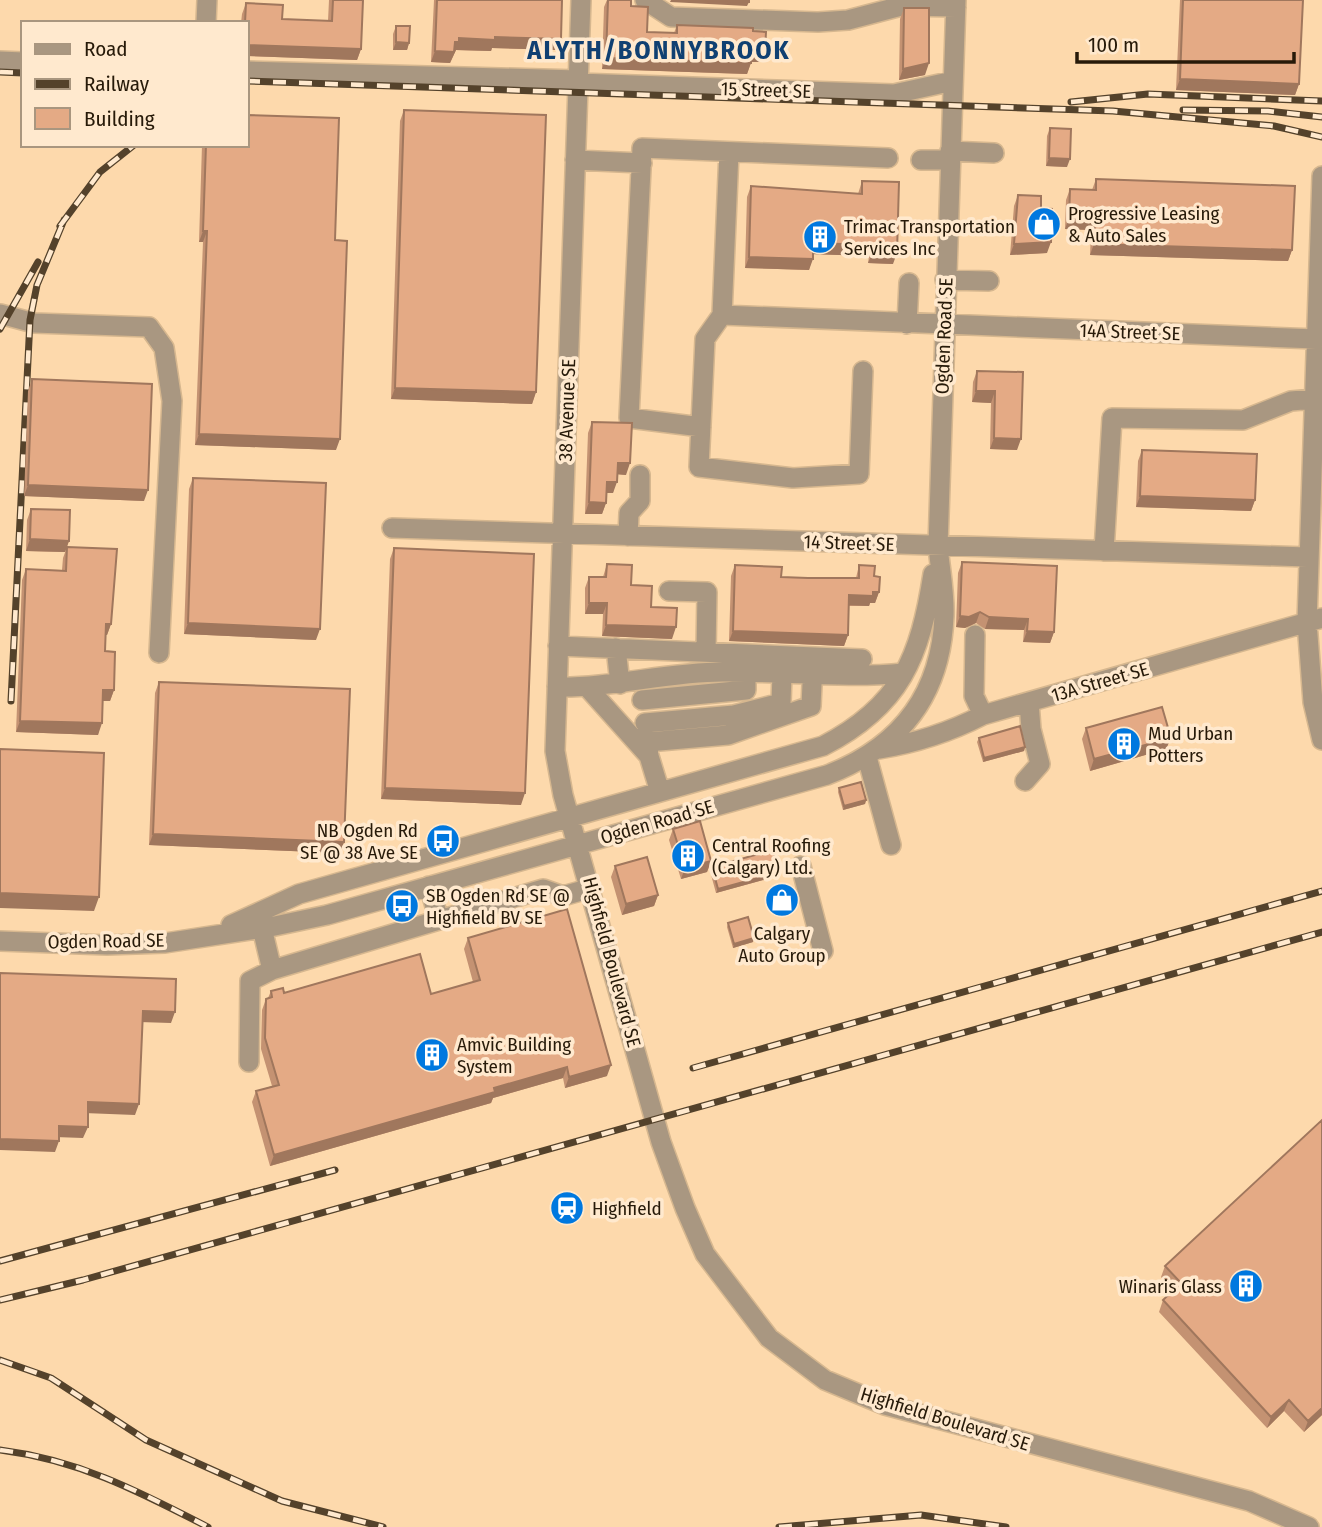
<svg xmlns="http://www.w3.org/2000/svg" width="1322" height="1527" font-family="'Fira Sans Condensed',sans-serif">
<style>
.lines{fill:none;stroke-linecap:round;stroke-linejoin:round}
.minor-casing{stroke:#d6b78f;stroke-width:22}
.minor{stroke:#a99781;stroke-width:19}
.rail-casing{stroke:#54422b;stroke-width:7}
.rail{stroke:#ffe9ce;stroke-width:4.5;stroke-dasharray:13;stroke-linecap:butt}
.wall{fill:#c49272}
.shaded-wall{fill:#a0775d}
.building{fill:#e4aa85;stroke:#a0775d;stroke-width:2}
.labels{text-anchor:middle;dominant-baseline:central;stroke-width:7;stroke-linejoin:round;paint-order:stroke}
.street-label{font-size:19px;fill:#271a09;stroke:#ffe9ce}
.poi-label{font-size:19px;fill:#271a09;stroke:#ffe9ce;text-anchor:start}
.district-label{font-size:26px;font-weight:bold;letter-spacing:2px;fill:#104072;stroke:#ffe9ce}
</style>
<rect width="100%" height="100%" fill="#fdd9ac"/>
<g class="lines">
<!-- minor casing -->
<g class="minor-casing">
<path id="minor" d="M581 0 555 751 563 795 661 1142 685 1208 705 1254 769 1338 825 1380 885 1405 1249 1501 1309 1527
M645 0 671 17 818 22 848 20 901 6 956 7
M206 23 207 0
M0 61 23 62
M247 71 578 80
M578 83 894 94 953 81
M950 151 994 153
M729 152 722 315 705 339 699 467 793 478 859 474 863 371
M575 160 642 163
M921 160H950
M1322 176 1307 622 1313 702 1322 740
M945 280 989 281
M0 314 34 323 149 327 164 348 172 401 159 653
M722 315 1316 339
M907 324 909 283
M701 427 629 418 642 148 888 158
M392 528 1307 557
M628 536 629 513 640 501V475
M1104 551 1112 418 1243 420 1291 401 1314 399
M669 591 707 592 706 652
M975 635 974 696 983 715
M558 646 862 659
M616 648 620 684
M557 687C612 688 667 672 722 672 783 671 843 679 904 673
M588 688 649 756
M642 700 746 690V673
M645 723 734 715 781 703 782 674
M646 732 649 756 660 792
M648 742 728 735 811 706 813 662
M879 749C916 743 950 732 983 715L1322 618
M867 757 891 845
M1025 781 1040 764 1031 729 1029 702
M801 866 823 951
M429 886 439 920
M231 925 299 894 823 746C901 706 920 657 933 574
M262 928 272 970
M0 941 107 945 165 943 270 927 327 915 827 775C900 747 941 695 944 616 945 593 940 569 938 546L956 0
M249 1062 250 981 272 970 543 889 563 896 591 888"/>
</g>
<!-- minor -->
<use href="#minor" class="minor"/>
<!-- rail casing -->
<g class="rail-casing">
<path id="rail" d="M0 72 23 73
M247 81 1113 111 1274 126 1322 137
M1071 102 1148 94 1322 101
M1183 110 1268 111 1322 117
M60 226 100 172 134 145
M0 329 38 262
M11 701 30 320 37 285 64 220
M693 1068 1322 891
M0 1261 335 1170
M0 1300 83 1280 1322 932
M0 1360 51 1378 146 1440 282 1501 383 1527
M0 1450C79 1460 138 1491 208 1527
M779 1527 921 1515 1006 1527"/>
</g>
<!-- rail -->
<use href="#rail" class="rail"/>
</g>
<!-- wall -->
<path class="wall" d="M329 0H363L361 49 357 60 247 56V23H241L242 14 246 3 282 19 328 21Z
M434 0H562L557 50 492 48 491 51 456 50 450 63 431 62Z
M607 0H631V6L647 32 674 33 677 25 753 31 765 51 761 62H751L747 74 602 69 604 7Z
M1180 0H1303L1299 84 1295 95 1176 90Z
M904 8 925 75 899 80 900 19Z
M396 26 409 43 407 50H393V34Z
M404 110 536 392 532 404 391 399 400 121Z
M1050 128 1067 167 1046 166 1047 136Z
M202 145H247L335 240 336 450 195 445 203 242H199Z
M1096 179 1292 250 1288 261 1090 255 1091 230 1065 229 1066 200 1070 189 1092 190Z
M862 181 893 264 868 263 869 256 813 254 809 270 745 268 747 197 751 186 858 194Z
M1018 195 1041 208 1047 253 1010 255 1014 206Z
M977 371 1023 372 1017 450 990 449 991 403 972 402 973 382Z
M32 379 144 501 24 496 28 391Z
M592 422 626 475 617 474 613 493H606V503L602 514H585L588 433Z
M1142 450 1255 500 1251 511 1136 507 1138 461Z
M193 478 316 640 184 634 189 489Z
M31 509 69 541 65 552 26 551 27 520Z
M67 547 111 624 107 635H106L105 651 114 690 110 701H103L98 735 16 732 22 580 26 569 62 570 63 558Z
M394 548 521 805 381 799 390 559Z
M962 562 1054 632 1050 643 1023 642 1024 630 985 629 976 623 965 628 956 627 958 573Z
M607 564 631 585 651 607 672 639 602 636 603 614H585V588L589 577H603Z
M735 565 781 577 856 578 859 565 874 576 879 592 875 603H870L869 606H849L848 635 844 646 729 641 731 576Z
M159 682 344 842 340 853 149 845 155 693Z
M1086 728 1171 738 1166 749 1090 771 1082 739Z
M979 738 1025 747 1024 751 983 762 977 742Z
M839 788 866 800 865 804 843 810 838 792Z
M673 829 711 861 707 872 681 879 669 840Z
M615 866 658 895 654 906 622 915 611 877Z
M712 867 778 876 716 893 710 871Z
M728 923 753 942 733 948 727 927Z
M468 938 607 1076 565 1088 563 1078 493 1098 491 1103 270 1166 252 1102 256 1091 272 1086 261 1049 262 1010 266 999 268 998 271 991 284 993 431 994 473 982 464 949Z
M1165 1266 1322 1415 1304 1432 1284 1411 1267 1428 1159 1312 1163 1300 1174 1291 1161 1277Z"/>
<!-- shaded-wall -->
<path class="shaded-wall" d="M671 0H706L749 2 747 6 670 2Z
M495 37 561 39 557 50 492 48 491 51 456 50 450 63 431 62 435 51 455 42 459 38Z
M396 42 409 43 407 50H393Z
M247 45 361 49 357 60 247 56Z
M751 51H765L761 62H747Z
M606 58 751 63 747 74 602 69Z
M929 63 925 75 899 80 903 69Z
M1180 79 1299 84 1295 95 1176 90Z
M1049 158 1070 159 1067 167 1046 166Z
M1069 218 1095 219 1091 230 1065 229Z
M203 231H207L203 242H199Z
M1051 242 1047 253 1010 255 1014 244Z
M813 243 873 245 869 256 809 254Z
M1094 244 1292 250 1288 261 1090 255Z
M873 252 897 253 893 264 868 263Z
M749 257 813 259 809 270 745 268Z
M395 388 536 392 532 404 391 399Z
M976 391H995L991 403 972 402Z
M199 434 340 439 336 450 195 445Z
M994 438 1021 439 1017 450 990 449Z
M618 463H630L626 475 614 474Z
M607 482H617L613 493H603Z
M28 485 148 490 144 501 24 496Z
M1140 496 1255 500 1251 511 1136 507Z
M589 502 606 503 602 514H585Z
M30 539 69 541 65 552 26 551Z
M873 592H879L875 603H870L869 606 845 605 849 595Z
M589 603H607L603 614H585Z
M980 612 976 623 965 628 956 627 960 616Z
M989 617 1028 619 1024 630 985 629Z
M188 623 320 629 316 640 184 634Z
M106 624H111L107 635H102Z
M606 625 676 627 672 639 602 636Z
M733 631 848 635 844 646 729 641Z
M1027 631 1054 632 1050 643 1023 642Z
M103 690H114L110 701H99Z
M20 721 102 723 98 735 16 732Z
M1171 738 1166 749 1090 771 1094 759Z
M1025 747 1024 751 983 762 984 758Z
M385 788 525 793 521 805 381 799Z
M866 800 865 804 843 810 844 806Z
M153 834 344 842 340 853 149 845Z
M711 861 707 872 681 879 685 868Z
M779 872 778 876 716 893 718 889Z
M0 893 99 897 94 911 0 908Z
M658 895 654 906 622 915 626 904Z
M754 938 753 942 733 948 734 944Z
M143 1011 175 1012 171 1023 139 1022Z
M611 1065 607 1076 565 1088 569 1077Z
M567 1067 563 1078 493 1098 491 1103 270 1166 274 1155 494 1088Z
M88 1102 139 1104 135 1115 84 1113Z
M59 1126 88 1127 83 1138 55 1137Z
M0 1139 59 1141 55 1152 0 1150Z
M1289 1400 1284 1411 1267 1428 1271 1417Z
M1322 1408V1415L1304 1432 1308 1421Z"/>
<!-- building -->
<path class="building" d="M333 0H363L361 49 247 45V23H245L246 3 283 5 282 19 332 21Z
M437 0H562L561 39 495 37V40L459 38V42H455L454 52 435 51Z
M608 0H631V6L648 7 647 32 677 33V25L753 28V31L766 32 765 51H751V63L606 58Z
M706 0H749V2Z
M1183 0H1303L1299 84 1180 79Z
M904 8H929V63L903 69Z
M396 26H410L409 43 396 42Z
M404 110 546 115 536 392 395 388Z
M247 115 339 118 335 240 347 241 340 439 199 434 207 231H203L206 145H247Z
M1050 128 1071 129 1070 159 1049 158Z
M1096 179 1295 186 1292 250 1094 244 1095 219 1069 218 1070 189 1096 190Z
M862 181 899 182 897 253 873 252V245L813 243V259L749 257 751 186 862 194Z
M1018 195 1041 196V208L1052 209 1051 242 1014 244Z
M977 371 1023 372 1021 439 994 438 995 391H976Z
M32 379 152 384 148 490 28 485Z
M592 422 632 423 630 463H618L617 482H607L606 503 589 502Z
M1142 450 1257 454 1255 500 1140 496Z
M193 478 326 483 320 629 188 623Z
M31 509 70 510 69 541 30 539Z
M67 547 117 549 111 624H106L105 651 115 652 114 690H103L102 723 20 721 26 569 66 571Z
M394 548 534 554 525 793 385 788Z
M962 562 1057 566 1054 632 1027 631 1028 619 989 617 980 612 969 617 960 616Z
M607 564 632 565 631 585 652 586 651 607 677 608 676 627 606 625 607 603H589V577H606Z
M735 565 782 567 781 577 808 578H859V565L875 566 874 576 880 577 879 592H873V596L849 595 848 635 733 631Z
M159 682 350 689 344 842 153 834Z
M1162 707 1171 738 1094 759 1086 728Z
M1020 726 1025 747 984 758 979 738Z
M0 749 104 753 99 897 0 893Z
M861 782 866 800 844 806 839 788Z
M700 821 711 861 685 868 673 829Z
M773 850 779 872 718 889 712 867Z
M647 857 658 895 626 904 615 866Z
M567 909 611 1065 569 1077 567 1067 494 1088 495 1092 274 1155 256 1091 279 1085 265 1038 266 999 272 997 271 991 283 988 284 993 420 954 431 994 480 980 468 938Z
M748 917 754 938 734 944 728 923Z
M0 973 176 979 175 1012 143 1011 139 1104 88 1102V1127L59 1126V1141L0 1139Z
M1322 1120V1408L1308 1421 1289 1400 1271 1417 1163 1300 1181 1283 1165 1266Z"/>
<!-- icons -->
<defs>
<g id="shop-disc" transform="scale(1.75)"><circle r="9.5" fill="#0078df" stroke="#ffe9ce"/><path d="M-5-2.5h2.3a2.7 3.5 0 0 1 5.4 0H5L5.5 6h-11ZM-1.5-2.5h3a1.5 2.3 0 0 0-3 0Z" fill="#fff"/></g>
<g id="building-disc" transform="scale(1.75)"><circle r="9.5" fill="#0078df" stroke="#ffe9ce"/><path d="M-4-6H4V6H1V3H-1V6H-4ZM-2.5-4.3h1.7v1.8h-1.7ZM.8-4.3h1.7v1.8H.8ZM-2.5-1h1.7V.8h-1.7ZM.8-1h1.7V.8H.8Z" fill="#fff"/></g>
<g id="bus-disc" transform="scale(1.75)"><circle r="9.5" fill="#0078df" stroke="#ffe9ce"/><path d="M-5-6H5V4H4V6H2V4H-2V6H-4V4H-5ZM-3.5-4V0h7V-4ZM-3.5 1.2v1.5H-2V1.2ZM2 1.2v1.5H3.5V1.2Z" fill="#fff"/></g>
<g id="station-disc" transform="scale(1.75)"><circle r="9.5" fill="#0078df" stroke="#ffe9ce"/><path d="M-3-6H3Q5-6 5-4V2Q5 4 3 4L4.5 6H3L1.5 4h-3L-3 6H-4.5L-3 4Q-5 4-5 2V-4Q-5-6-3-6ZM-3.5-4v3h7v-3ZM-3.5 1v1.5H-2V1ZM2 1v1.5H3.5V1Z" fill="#fff"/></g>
</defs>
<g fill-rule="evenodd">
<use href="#shop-disc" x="1044" y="224"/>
<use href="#building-disc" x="820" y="237"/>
<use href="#building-disc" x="1124" y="744"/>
<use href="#bus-disc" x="443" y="841"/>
<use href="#building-disc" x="688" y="856"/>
<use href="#shop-disc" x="782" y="900"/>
<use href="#bus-disc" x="402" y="906"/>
<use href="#building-disc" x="432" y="1055"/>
<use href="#station-disc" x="567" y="1208"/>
<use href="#building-disc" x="1246" y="1286"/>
</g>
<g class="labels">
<!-- street labels -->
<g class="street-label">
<text transform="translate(766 90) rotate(2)">15 Street SE</text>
<text transform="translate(1130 332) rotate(2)">14A Street SE</text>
<text transform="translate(944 336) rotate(-88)">Ogden Road SE</text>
<text transform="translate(567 410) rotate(-88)">38 Avenue SE</text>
<text transform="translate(849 543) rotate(2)">14 Street SE</text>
<text transform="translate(1100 682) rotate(-16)">13A Street SE</text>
<text transform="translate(657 822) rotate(-16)">Ogden Road SE</text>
<text transform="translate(106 941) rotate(-1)">Ogden Road SE</text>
<text transform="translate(612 962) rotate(75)">Highfield Boulevard SE</text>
<text transform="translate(945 1419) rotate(17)">Highfield Boulevard SE</text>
</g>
<!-- poi labels -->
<g class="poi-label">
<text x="1068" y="213">Progressive Leasing<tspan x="1068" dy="22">&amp; Auto Sales</tspan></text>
<text x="844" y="226">Trimac Transportation<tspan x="844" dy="22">Services Inc</tspan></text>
<text x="1148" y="733">Mud Urban<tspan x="1148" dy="22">Potters</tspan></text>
<text x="418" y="830" text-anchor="end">NB Ogden Rd<tspan x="418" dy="22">SE @ 38 Ave SE</tspan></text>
<text x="712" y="845">Central Roofing<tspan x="712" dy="22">(Calgary) Ltd.</tspan></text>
<text x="426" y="895">SB Ogden Rd SE @<tspan x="426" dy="22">Highfield BV SE</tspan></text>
<text x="782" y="933" text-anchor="middle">Calgary<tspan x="782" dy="22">Auto Group</tspan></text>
<text x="457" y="1044">Amvic Building<tspan x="457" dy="22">System</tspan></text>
<text x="592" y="1208">Highfield</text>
<text x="1222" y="1286" text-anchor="end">Winaris Glass</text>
</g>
<!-- district labels -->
<g class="district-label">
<text x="659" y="50">ALYTH/BONNYBROOK</text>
</g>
</g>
<!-- legend -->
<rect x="21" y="21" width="228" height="126" fill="#ffe9ce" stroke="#a9967f" stroke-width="2"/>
<rect x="35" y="44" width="35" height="10" fill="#a99781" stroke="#a9967f" stroke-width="2"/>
<text x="84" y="56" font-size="21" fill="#271a09">Road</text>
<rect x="35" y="79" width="35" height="10" fill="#54422b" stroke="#a9967f" stroke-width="2"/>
<text x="84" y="91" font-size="21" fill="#271a09">Railway</text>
<rect x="35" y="108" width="35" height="21" fill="#e4aa85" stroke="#a9967f" stroke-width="2"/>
<text x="84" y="126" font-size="21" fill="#271a09">Building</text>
<!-- scale -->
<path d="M1077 52v10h217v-10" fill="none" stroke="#271a09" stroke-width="3.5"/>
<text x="1088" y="52" font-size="21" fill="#271a09" stroke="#ffe9ce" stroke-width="5" paint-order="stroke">100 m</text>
</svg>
